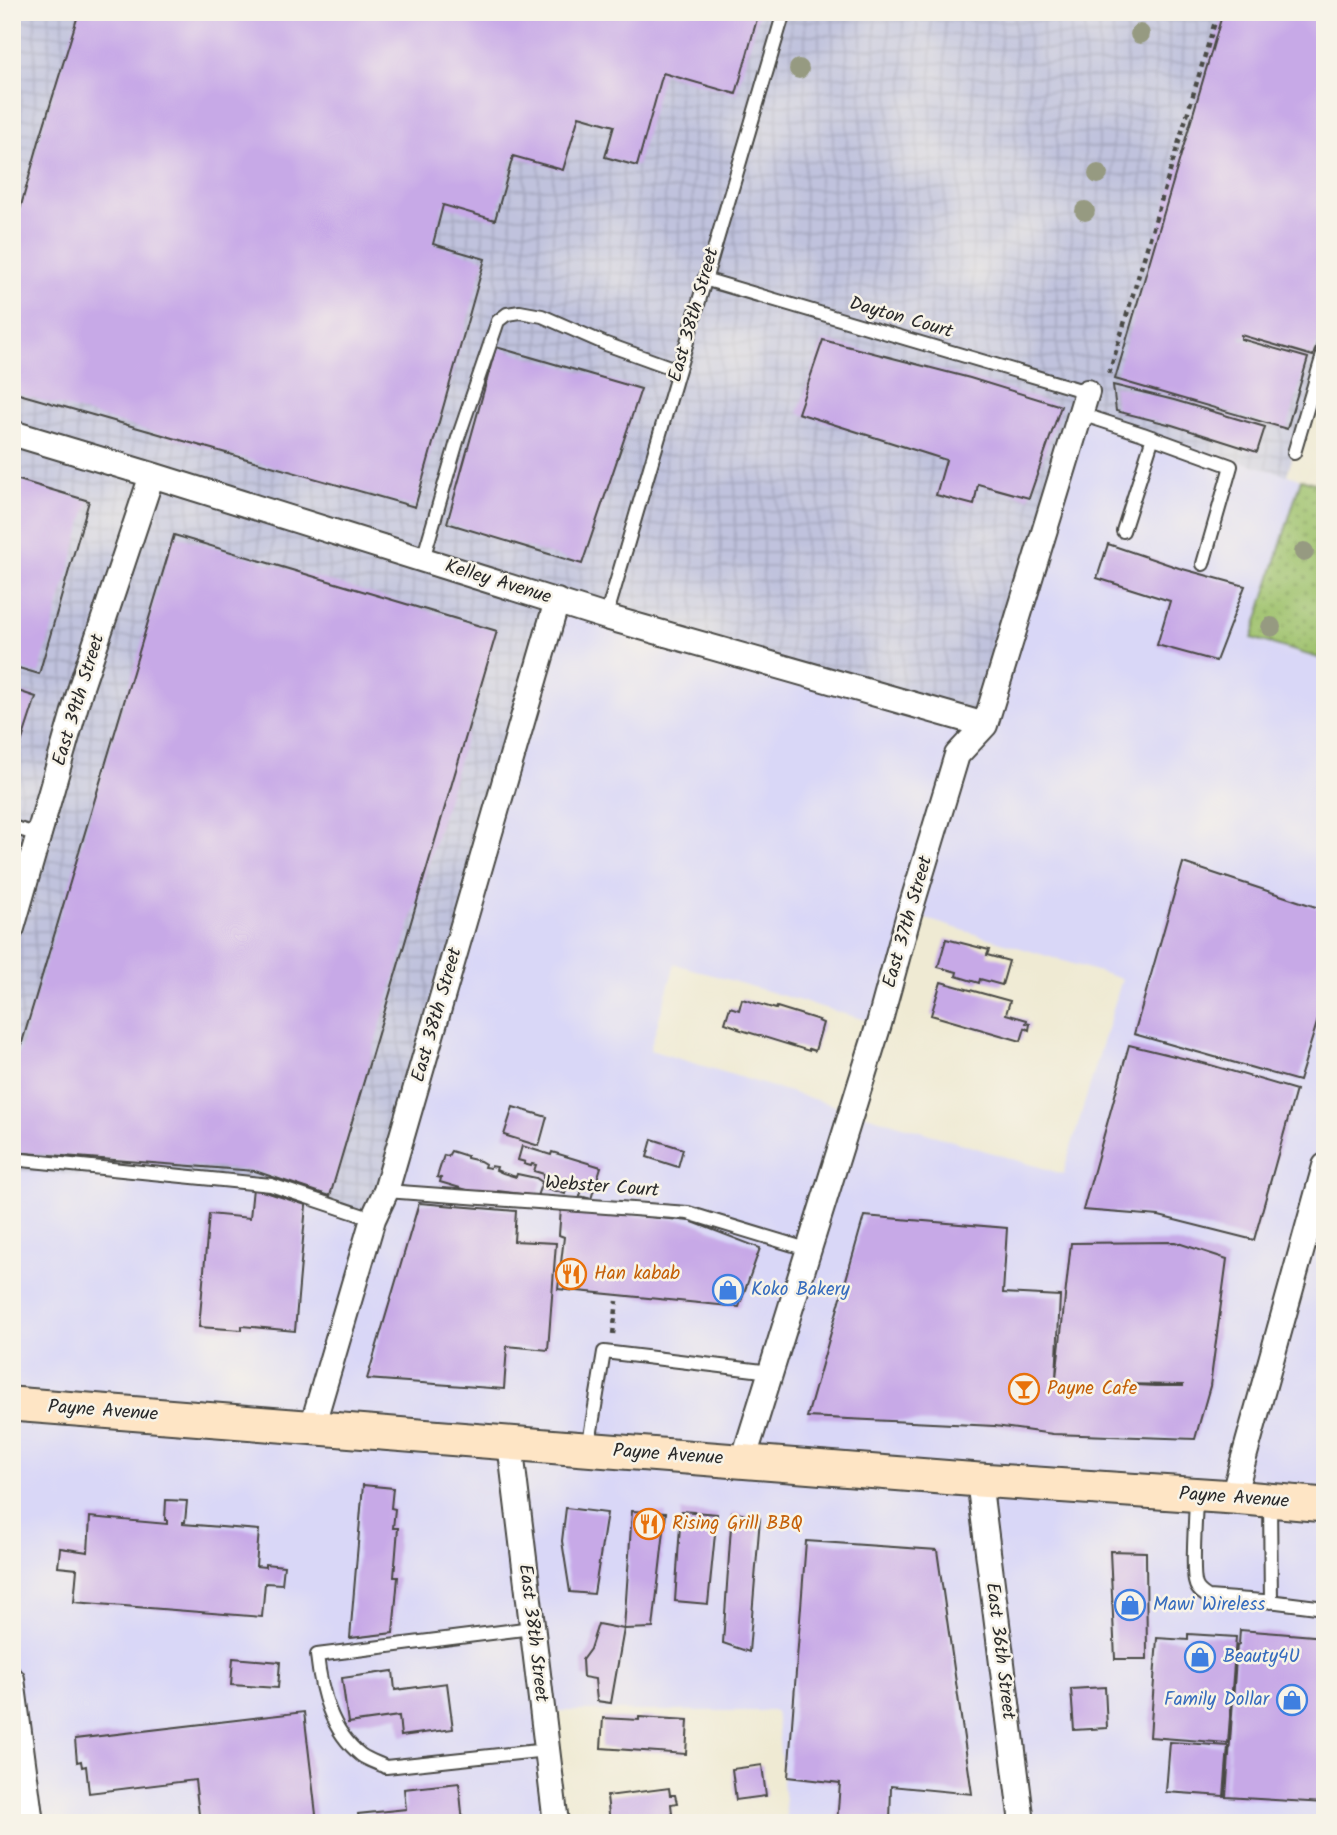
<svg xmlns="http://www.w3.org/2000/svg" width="1337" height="1835" font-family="Kalam,sans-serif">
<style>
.built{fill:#d9d7f7;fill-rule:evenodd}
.industrial{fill:url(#industrial-grid)}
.grass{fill:url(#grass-dots);stroke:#64764b;stroke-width:2}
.building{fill:#c7a9e7;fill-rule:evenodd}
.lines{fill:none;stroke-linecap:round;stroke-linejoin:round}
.lane-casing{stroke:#484844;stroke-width:16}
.street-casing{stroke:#484844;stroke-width:28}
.secondary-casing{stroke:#484844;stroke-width:37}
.path{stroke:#484844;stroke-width:4.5;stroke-dasharray:5 5;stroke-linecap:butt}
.lane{stroke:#fff;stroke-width:12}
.street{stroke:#fff;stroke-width:24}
.secondary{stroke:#fee5c5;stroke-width:33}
.tree{fill:#969a81}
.labels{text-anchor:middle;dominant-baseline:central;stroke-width:5;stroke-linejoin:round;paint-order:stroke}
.street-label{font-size:19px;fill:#2b2b2b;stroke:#f7f3e8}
.food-label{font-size:19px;fill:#c56008;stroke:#f7f3e8;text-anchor:start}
.shop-label{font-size:19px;fill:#366cbe;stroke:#f7f3e8;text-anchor:start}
</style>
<defs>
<pattern id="industrial-grid" width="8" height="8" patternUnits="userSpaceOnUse" patternTransform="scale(1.75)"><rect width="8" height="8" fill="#c0c2dd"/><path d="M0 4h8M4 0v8" fill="none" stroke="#a5a7be"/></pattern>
<pattern id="grass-dots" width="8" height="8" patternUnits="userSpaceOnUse" patternTransform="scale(1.75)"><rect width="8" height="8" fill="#9dc16b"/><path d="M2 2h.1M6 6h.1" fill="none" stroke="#809d58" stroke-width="1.8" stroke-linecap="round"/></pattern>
</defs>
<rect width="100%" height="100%" fill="#f7f3e8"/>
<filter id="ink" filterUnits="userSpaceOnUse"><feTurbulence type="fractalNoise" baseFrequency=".0143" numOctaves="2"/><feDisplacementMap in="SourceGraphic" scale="14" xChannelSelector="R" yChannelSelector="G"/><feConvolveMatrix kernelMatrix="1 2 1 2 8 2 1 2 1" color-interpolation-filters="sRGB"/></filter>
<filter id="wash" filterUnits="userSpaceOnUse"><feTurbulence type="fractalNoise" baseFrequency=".00686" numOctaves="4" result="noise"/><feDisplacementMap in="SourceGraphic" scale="28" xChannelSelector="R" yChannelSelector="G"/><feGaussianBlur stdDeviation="1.57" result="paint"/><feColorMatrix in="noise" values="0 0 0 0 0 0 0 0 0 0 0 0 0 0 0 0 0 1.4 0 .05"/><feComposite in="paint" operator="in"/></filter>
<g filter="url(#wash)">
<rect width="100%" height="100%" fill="#efead3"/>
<!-- built -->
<path class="built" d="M1081 414 1325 486V1823H787L776 1711H543L556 1823H31L12 1692V1159L557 601ZM910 914 1122 979 1063 1174 650 1050 675 964 879 1024Z"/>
<!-- industrial -->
<path class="industrial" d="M12 12H1325V348L1287 475 1081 414 985 725 557 601 373 1219 336 1207 333 1215 250 1189 12 1170Z"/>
<!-- grass -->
<path class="grass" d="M1301 479 1325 486V660L1252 638Z"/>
<g id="blocks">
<!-- building -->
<path class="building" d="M79 12H759L736 94 663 73 637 166 605 157 614 126 579 116 563 170 513 156 495 220 443 205 433 244 485 259 415 507 12 392V283L18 265 12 264V238L40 138Z
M1223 12H1325V318L1313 356 1241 335V339L1308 358 1287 429 1115 379Z
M823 340 970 378 1061 406 1029 498 978 484 974 505 936 495 946 460 798 413Z
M496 347 641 389 582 564 447 523Z
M1113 385 1174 400 1265 427 1257 452 1172 425 1116 411Z
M12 478 89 501 39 674 12 666Z
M174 535 497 631 330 1196 255 1171 12 1152V1076Z
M1108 544 1179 568 1245 586 1216 661 1157 645 1170 601 1097 578Z
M12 689 36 697 13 768H12Z
M1183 863 1325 910V997L1299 1081 1134 1034Z
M946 939 989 950 987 955 1009 961 1002 985 980 979 979 983 956 976 957 972 938 967Z
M941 982 1010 1001 1006 1014 1027 1020 1026 1023 1030 1024 1029 1030 1025 1028 1021 1041 931 1015Z
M742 999 776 1009 777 1007 819 1020 818 1021 823 1023 815 1051 809 1049V1051L738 1029 739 1028 725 1023 730 1007 739 1010Z
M1129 1045 1207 1064 1296 1090 1254 1240 1159 1216 1083 1210Z
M513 1107 547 1117 539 1146 504 1135Z
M652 1139 683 1149 678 1167 647 1157Z
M522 1146 551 1155 552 1152 601 1167 591 1199 580 1196 582 1190 567 1186 565 1194 546 1188 548 1180 543 1178 544 1174 534 1171 536 1165 532 1164 531 1166 524 1164 525 1162 518 1160Z
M451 1151 467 1156V1158L480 1161 485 1164 484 1167 490 1168 491 1166 497 1167 496 1170 503 1173 516 1177 517 1174 536 1178 542 1182 537 1196 498 1191 497 1193 477 1191V1193L440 1182 441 1178 437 1177 444 1155 448 1156Z
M253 1188 306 1205 295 1331 242 1326V1330L199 1327 209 1214 250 1218Z
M419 1203 516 1211 514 1241 556 1243 548 1350 507 1346 504 1389 367 1379Z
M561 1208 690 1221 760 1248 739 1307 558 1289 564 1237 559 1235Z
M864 1216 1007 1228 1003 1293 1060 1296 1056 1378 1071 1243 1175 1242 1227 1259 1210 1386 1195 1439 1053 1434 995 1426 807 1417ZM1118 1384 1183 1385V1386H1155Z
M363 1485 393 1488 391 1508 395 1509 393 1528H398L394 1577H398L393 1633 350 1638Z
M166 1500 187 1501 185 1522H183V1524L259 1530 256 1566 265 1567V1564L284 1566 282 1584 265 1583 262 1617 74 1602 77 1569 58 1567 60 1548 88 1552 90 1517 167 1524V1520H165Z
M566 1508 607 1513 594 1594 570 1592 562 1541Z
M632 1511 666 1513 653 1628 624 1629Z
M681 1511 717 1514 708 1604 675 1601Z
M732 1512 760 1518 749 1652 723 1643Z
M806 1541 937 1550 972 1794 891 1786 890 1823H837L840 1783 788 1777Z
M1110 1551 1146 1552 1147 1659H1115Z
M598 1624 624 1629 611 1703 597 1701 595 1679 583 1677 582 1660 590 1649Z
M1240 1630 1325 1637V1803L1226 1797 1237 1645 1239 1644Z
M1188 1634 1236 1637 1228 1743 1150 1737 1157 1638 1188 1640Z
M233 1658 280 1662 278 1688 231 1685Z
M393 1671 395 1690 447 1683 453 1729 401 1736 399 1716 348 1723 342 1678Z
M1105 1687 1107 1728 1074 1730 1071 1689Z
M304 1712 317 1823H200L195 1780 89 1793 86 1766 82 1767 81 1761 77 1762 75 1739Z
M639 1717 688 1720 686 1754 601 1748 603 1718 639 1720Z
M1170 1742 1228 1746 1224 1796 1166 1792Z
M762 1765 766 1796 736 1800 732 1769Z
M459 1783 463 1823H359L358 1814 406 1809 404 1789Z
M669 1788 670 1795H675L677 1803 671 1804 673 1823H610L607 1796Z"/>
</g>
</g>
<g filter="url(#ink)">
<use href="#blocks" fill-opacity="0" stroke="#484844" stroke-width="2"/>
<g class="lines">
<!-- lane casing -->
<g class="lane-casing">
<path id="lane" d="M704 279 1087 392
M1081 414 1143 434 1231 466 1203 564
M1294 453 1325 348
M1123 531 1153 437
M423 559 458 438 498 321 507 314 520 312 542 316 606 344 678 370
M606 617 784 12
M12 827 39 835
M12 1159 271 1185 373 1219
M386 1191 688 1213 810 1250
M588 1449 604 1352 771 1372
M1196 1496C1196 1514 1191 1573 1196 1585 1198 1591 1203 1594 1208 1597L1277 1602 1325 1608
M1270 1501 1271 1602
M532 1628 317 1655C321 1692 331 1731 361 1755 368 1760 378 1763 386 1767L547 1750"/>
</g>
<!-- street casing -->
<g class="street-casing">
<path id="street" d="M12 433 152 475 606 617 985 725
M12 928 81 687 152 475
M312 1427 373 1219 386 1191 557 601
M510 1443 556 1823
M743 1461 879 1024 909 914 957 755 985 725 1087 392
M979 1480 1022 1823
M1233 1497 1325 1166
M12 1679 31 1823"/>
</g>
<!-- secondary casing -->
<g class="secondary-casing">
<path id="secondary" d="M12 1404 979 1480 1233 1497 1325 1505"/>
</g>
<!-- path -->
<path class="path" d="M1109 374 1218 12
M613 1334 617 1301"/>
<!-- lane -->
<use href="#lane" class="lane"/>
<!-- street -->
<use href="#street" class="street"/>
<!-- secondary -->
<use href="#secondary" class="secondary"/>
</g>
<!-- trees -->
<g class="tree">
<circle cx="1140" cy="34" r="10"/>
<circle cx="799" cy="69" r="10"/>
<circle cx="1098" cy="174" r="10"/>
<circle cx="1085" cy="211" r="10"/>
<circle cx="1304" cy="552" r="10"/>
<circle cx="1271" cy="627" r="10"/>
</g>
</g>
<!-- icons -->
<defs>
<g id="restaurant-ring" transform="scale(1.575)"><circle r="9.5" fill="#f7f3e8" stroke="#e8710a" stroke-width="1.5"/><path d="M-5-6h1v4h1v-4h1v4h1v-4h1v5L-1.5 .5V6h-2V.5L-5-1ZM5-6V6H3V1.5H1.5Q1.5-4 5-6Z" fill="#e8710a"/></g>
<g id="shop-ring" transform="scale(1.575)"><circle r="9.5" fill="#f7f3e8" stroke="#3f7fe0" stroke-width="1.5"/><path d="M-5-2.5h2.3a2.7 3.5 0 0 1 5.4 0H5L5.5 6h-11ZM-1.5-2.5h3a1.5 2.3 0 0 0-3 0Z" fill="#3f7fe0"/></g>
<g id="bar-ring" transform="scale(1.575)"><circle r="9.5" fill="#f7f3e8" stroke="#e8710a" stroke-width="1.5"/><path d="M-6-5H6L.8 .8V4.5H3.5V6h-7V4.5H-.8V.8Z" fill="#e8710a"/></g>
</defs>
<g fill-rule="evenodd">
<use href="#restaurant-ring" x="571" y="1274"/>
<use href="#shop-ring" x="728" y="1290"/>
<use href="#bar-ring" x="1024" y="1389"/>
<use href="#restaurant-ring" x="649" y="1524"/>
<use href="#shop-ring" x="1130" y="1605"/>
<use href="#shop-ring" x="1200" y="1657"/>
<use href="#shop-ring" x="1292" y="1700"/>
</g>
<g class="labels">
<!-- street labels -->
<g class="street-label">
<text transform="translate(694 315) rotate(-74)">East 38th Street</text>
<text transform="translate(901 318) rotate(16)">Dayton Court</text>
<text transform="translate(498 582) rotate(17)">Kelley Avenue</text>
<text transform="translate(79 700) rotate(-73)">East 39th Street</text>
<text transform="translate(908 922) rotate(-74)">East 37th Street</text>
<text transform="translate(437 1015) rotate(-74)">East 38th Street</text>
<text transform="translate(602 1187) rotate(4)">Webster Court</text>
<text transform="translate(103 1411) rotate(4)">Payne Avenue</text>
<text transform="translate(668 1455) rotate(4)">Payne Avenue</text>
<text transform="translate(1234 1498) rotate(4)">Payne Avenue</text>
<text transform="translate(533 1633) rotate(83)">East 38th Street</text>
<text transform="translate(1000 1651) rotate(83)">East 36th Street</text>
</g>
<!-- food labels -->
<g class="food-label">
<text x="594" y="1274">Han kabab</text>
<text x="1047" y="1389">Payne Cafe</text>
<text x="672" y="1524">Rising Grill BBQ</text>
</g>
<!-- shop labels -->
<g class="shop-label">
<text x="751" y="1290">Koko Bakery</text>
<text x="1153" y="1605">Mawi Wireless</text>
<text x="1223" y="1657">Beauty4U</text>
<text x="1269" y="1700" text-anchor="end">Family Dollar</text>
</g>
</g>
<!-- margin -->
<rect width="1337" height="1835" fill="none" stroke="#f7f3e8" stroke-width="42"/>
</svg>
